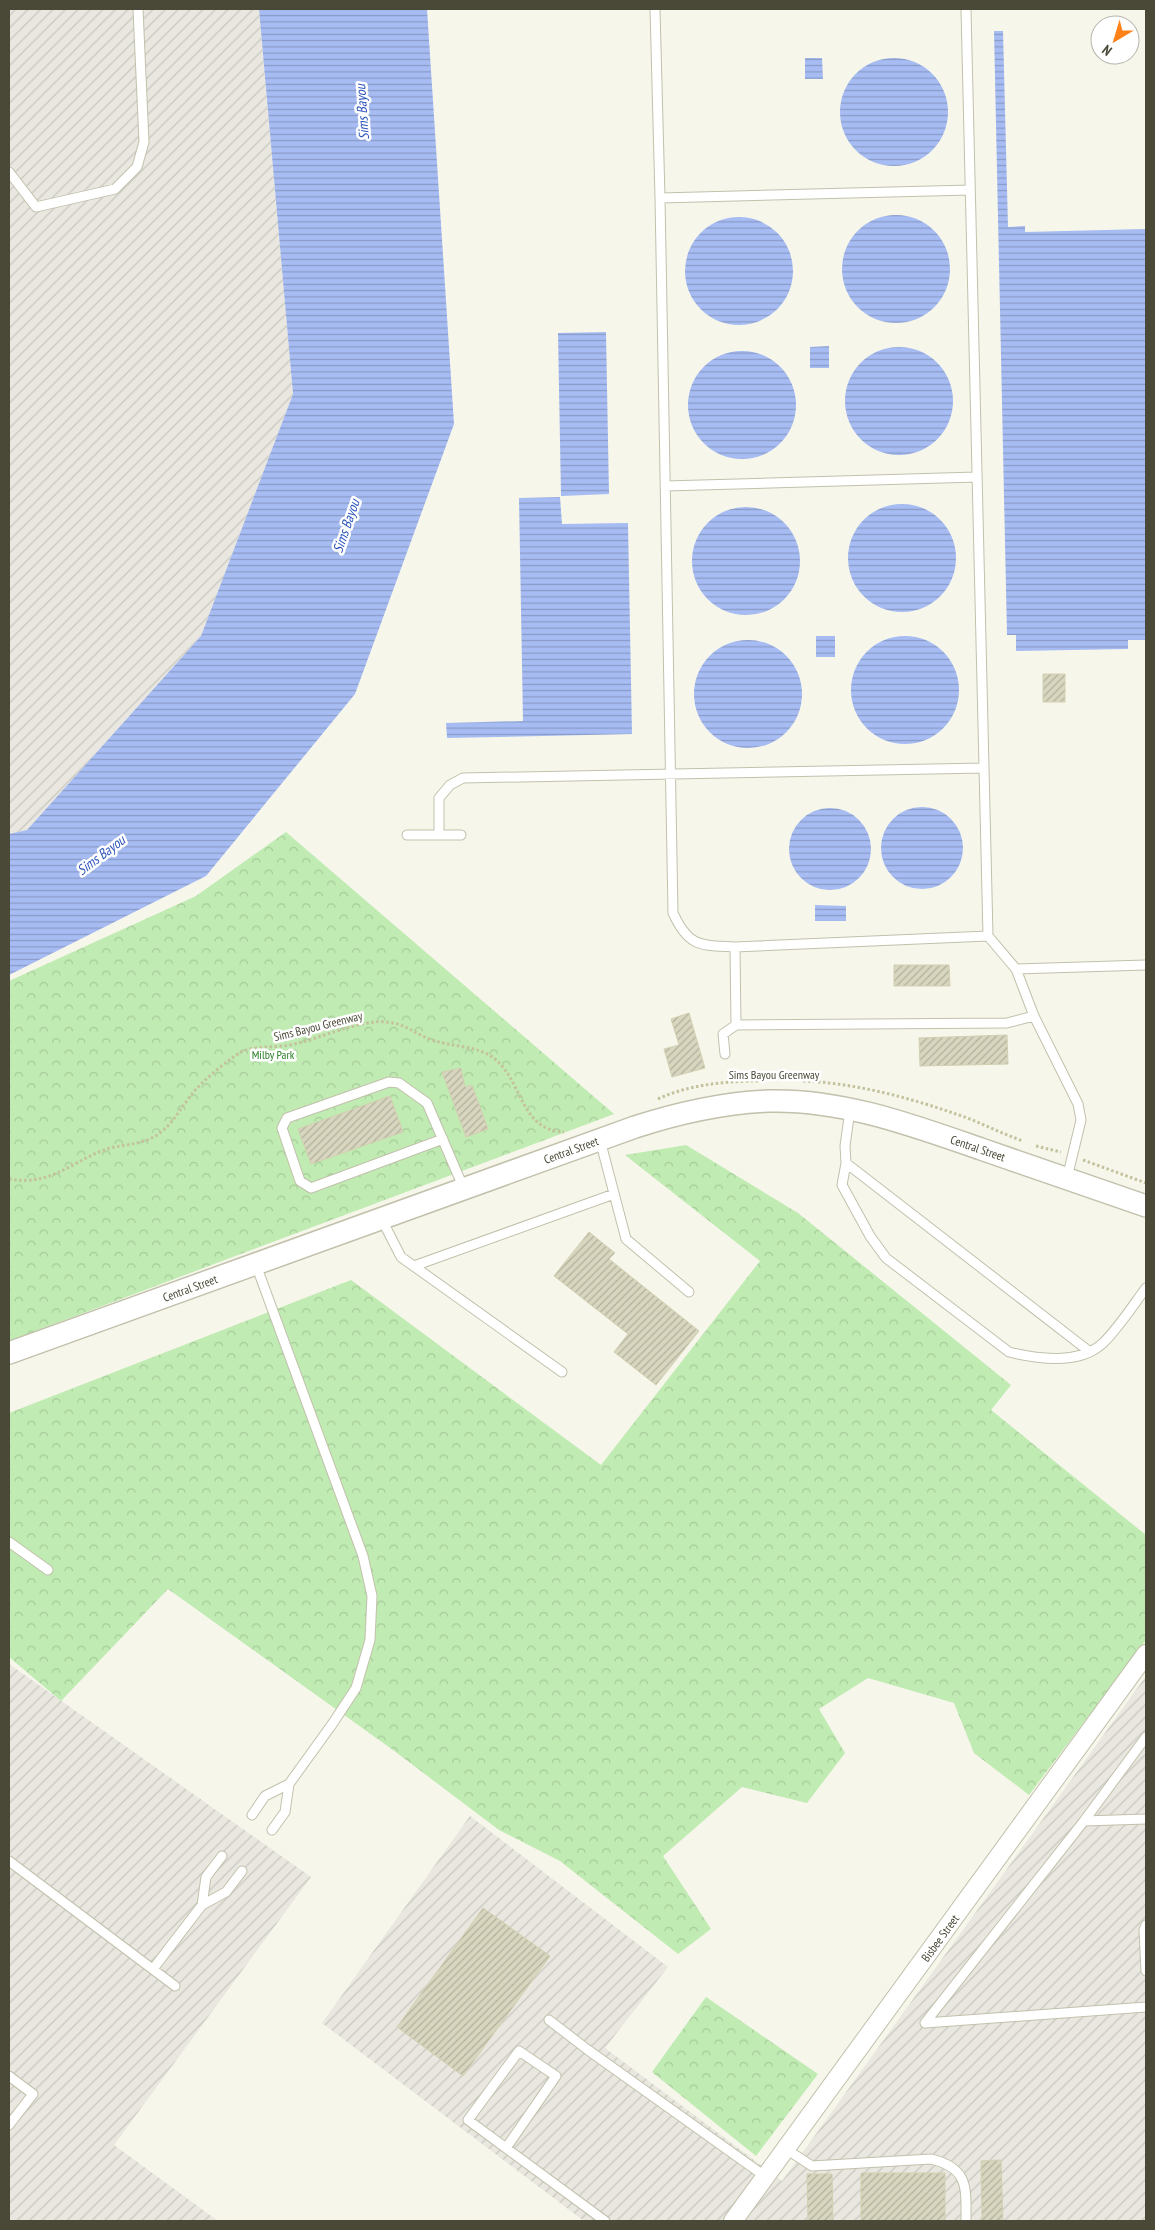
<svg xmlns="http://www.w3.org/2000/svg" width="1155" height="2230" font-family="'PT Sans Narrow',sans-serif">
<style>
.industrial{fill:url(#industrial-furrows)}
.forest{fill:url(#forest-crowns)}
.water{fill:url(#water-rules)}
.building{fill:url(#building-hatch);stroke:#d3d0b2}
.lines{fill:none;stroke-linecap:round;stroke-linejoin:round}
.service-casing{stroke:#c2c1ac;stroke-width:11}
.minor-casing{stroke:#c2c1ac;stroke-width:20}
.tertiary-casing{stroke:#c2c1ac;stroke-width:24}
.path{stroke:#c4c29d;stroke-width:3;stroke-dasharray:2.5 2.5;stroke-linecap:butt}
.service{stroke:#fff;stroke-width:9}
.minor{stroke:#fff;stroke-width:18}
.tertiary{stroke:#fff;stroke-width:21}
.labels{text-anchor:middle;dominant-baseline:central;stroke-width:5;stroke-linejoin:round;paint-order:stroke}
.street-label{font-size:12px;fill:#4a4938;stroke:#fff}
.park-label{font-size:12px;fill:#2e8028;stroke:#fff}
.water-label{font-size:14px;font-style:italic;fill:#2b53bc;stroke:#fff}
</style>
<defs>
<pattern id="industrial-furrows" width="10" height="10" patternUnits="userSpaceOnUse" patternTransform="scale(1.25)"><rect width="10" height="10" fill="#e9e7df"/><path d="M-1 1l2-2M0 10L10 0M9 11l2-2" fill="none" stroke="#c9c8c0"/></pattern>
<pattern id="forest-crowns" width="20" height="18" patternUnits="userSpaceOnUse" patternTransform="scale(1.25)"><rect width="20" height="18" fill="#c0ebb2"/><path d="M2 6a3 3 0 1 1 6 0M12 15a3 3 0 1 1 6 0" fill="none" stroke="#a6cb9a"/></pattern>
<pattern id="water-rules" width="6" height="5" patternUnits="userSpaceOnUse" patternTransform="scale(1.25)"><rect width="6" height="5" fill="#a6bcf3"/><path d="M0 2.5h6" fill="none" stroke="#899bc6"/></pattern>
<pattern id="building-hatch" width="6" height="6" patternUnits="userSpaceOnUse" patternTransform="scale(1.25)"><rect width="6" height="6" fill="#d8d6bf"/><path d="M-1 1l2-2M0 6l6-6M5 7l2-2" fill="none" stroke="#b1b09c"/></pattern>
</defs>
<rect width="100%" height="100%" fill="#f6f6eb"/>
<!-- industrial -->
<path class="industrial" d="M9 9H259L293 394 201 636 27 830 9 834Z
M9 1664 311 1877 114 2145 218 2221H9Z
M1146 1676V2221H584L322 2023 470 1816 668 1967 605 2048 782 2181Z"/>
<!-- forest -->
<path class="forest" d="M286 832 614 1114 9 1341V981L196 896Z
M686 1145 798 1213 1011 1385 991 1410 1146 1535V1640L1029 1795 974 1753 954 1703 868 1678 819 1709 845 1753 807 1803 742 1787 663 1856 711 1929 678 1954 560 1861 499 1830 393 1750 168 1589 61 1701 9 1657V1413L351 1280 601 1465 760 1261 625 1155Z
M706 1997 818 2074 756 2156 652 2072Z"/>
<!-- water -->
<path class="water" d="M259 9H427L454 424 355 694 206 876 9 975V834L27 830 201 636 293 394Z
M994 31H1003L1008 227 1025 226V232L1146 229V640H1128V649L1016 651V635H1007Z
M805 58H822L823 79H805Z
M840 112a54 54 0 1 1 108 0a54 54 0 1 1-108 0Z
M842 269a54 54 0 1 1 108 0a54 54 0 1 1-108 0Z
M685 271a54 54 0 1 1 108 0a54 54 0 1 1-108 0Z
M606 332 609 494 561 496 558 333Z
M829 346V368H810V347Z
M845 401a54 54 0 1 1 108 0a54 54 0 1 1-108 0Z
M688 405a54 54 0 1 1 108 0a54 54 0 1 1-108 0Z
M560 497 562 524 628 523 632 734 447 738 446 723 523 721 519 498Z
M848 558a54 54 0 1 1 108 0a54 54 0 1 1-108 0Z
M692 561a54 54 0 1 1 108 0a54 54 0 1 1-108 0Z
M816 636H835V657H816Z
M851 690a54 54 0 1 1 108 0a54 54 0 1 1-108 0Z
M694 694a54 54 0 1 1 108 0a54 54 0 1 1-108 0Z
M881 848a41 41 0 1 1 82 0a41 41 0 1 1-82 0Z
M789 849a41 41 0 1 1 82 0a41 41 0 1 1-82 0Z
M815 905 846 906V921H815Z"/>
<!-- building -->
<path class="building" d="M1043 674H1065V702H1043Z
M894 965H949L950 986H894Z
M689 1013 705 1068 672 1077 664 1049 679 1045 671 1019Z
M1007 1035 1008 1064 920 1066 919 1038Z
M461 1068 465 1087 472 1085 488 1129 466 1137 442 1072Z
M390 1096 403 1132 311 1164 298 1129Z
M589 1232 615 1253 609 1259 699 1331 656 1385 614 1352 628 1334 554 1276Z
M483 1908 550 1956 463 2076 397 2027Z
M1001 2160 1003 2221H982L981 2161Z
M861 2173H945V2221H861Z
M807 2174H832L833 2221H808Z"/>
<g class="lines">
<!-- service casing -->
<g class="service-casing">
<path id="service" d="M655 9 660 198
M966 9 988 936
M9 172 36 207 115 189 137 167 144 142 138 9
M970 190 660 198 673 913C689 948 701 945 735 947L988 936 1016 969 1034 1016
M665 486 977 477
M407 835H461
M439 835V798L450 785 463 778 984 768
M735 947 736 1025
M1016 969 1146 965
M725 1054 723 1034 736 1025 1007 1023 1034 1016 1078 1104 1081 1120 1067 1178
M850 1110 845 1146 846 1163 842 1185 870 1236 886 1258 1009 1352C1037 1359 1080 1365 1103 1343 1117 1330 1134 1304 1146 1288
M443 1139 311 1188 300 1181 282 1128 287 1118 389 1082 399 1083 427 1103 464 1189
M600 1140 626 1239 689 1292
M846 1163 1090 1352
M381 1218 401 1257 562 1372
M414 1266 614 1194
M9 1542 48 1570
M252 1815 265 1796 289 1784 333 1723 356 1688 370 1640 372 1596 363 1556 256 1265
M1146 1819 1084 1821 925 2023 1146 2007
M1084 1821 1146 1737
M272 1830 285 1812 289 1784
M9 1861 175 1986
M202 1905 206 1877 222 1856
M1146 1925 1144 1930 1146 1971
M153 1969 202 1905 226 1892 242 1871
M549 2020 588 2050 766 2177
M9 2076 33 2094 9 2125
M506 2148 556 2076 519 2051 468 2120 605 2221
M786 2149 812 2166 931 2159C969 2168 966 2188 966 2221"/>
</g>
<!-- minor casing -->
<g class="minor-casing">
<path id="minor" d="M733 2221 1146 1654"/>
</g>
<!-- tertiary casing -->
<g class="tertiary-casing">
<path id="tertiary" d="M9 1353 635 1127C678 1113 722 1103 768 1101 842 1099 912 1125 981 1149 1036 1168 1091 1187 1146 1206"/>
</g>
<!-- path -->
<path class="path" d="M803 1081C854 1083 907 1097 956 1114 978 1121 1000 1133 1023 1141
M658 1099C690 1084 728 1081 762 1081
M1036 1146 1061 1152
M1083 1160 1146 1183
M9 1179C48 1186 68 1165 101 1151 121 1143 143 1147 161 1132 174 1122 182 1106 192 1094 201 1082 229 1059 241 1052 256 1045 274 1048 290 1045 318 1039 344 1026 374 1022 379 1021 387 1022 393 1023 405 1025 415 1033 427 1038 447 1047 479 1045 495 1059 523 1082 520 1130 564 1132"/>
<!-- service -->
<use href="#service" class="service"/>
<!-- minor -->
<use href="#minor" class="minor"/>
<!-- tertiary -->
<use href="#tertiary" class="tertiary"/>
</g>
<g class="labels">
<!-- street labels -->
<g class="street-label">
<text transform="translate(318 1026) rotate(-14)">Sims Bayou Greenway</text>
<text x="774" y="1074">Sims Bayou Greenway</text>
<text transform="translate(978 1148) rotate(19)">Central Street</text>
<text transform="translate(571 1150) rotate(-20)">Central Street</text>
<text transform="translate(190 1288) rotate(-20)">Central Street</text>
<text transform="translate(940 1938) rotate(-54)">Bisbee Street</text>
</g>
<!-- park labels -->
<g class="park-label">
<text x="273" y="1054">Milby Park</text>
</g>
<!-- water labels -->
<g class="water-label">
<text transform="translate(362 112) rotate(-94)">Sims Bayou</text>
<text transform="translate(346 526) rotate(-71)">Sims Bayou</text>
<text transform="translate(101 855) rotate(-37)">Sims Bayou</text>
</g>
</g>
<!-- border -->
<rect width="1155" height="2230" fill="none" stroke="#4a4938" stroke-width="20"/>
<!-- north arrow -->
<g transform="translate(1115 40) rotate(218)"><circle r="24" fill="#ffffff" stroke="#b7b6af"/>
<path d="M0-4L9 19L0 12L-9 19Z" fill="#ff8118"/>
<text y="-8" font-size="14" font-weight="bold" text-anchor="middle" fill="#4a4938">N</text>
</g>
</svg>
